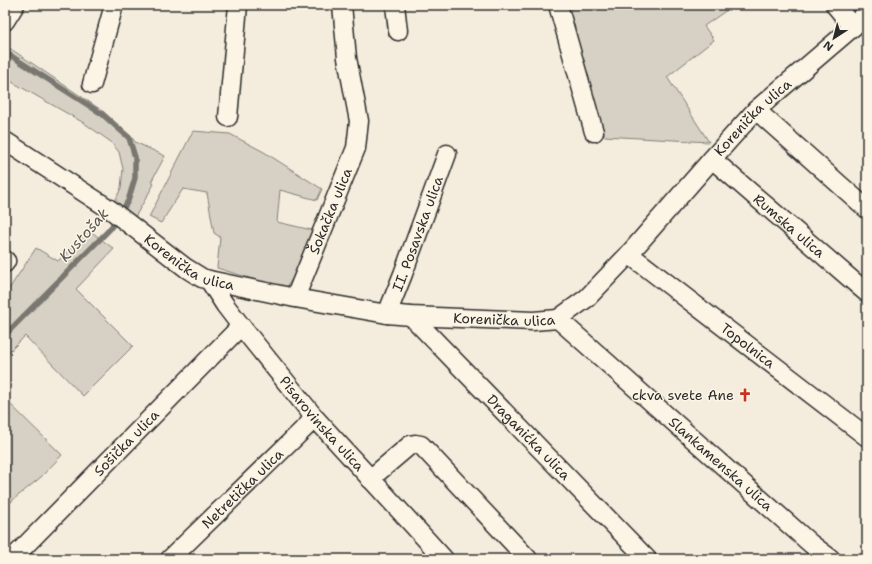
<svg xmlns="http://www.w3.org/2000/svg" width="872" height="564" font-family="'Shantell Sans',sans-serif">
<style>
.green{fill:#d6d1c4;stroke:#807e78}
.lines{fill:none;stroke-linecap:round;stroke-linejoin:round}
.stream{stroke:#7a7771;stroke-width:5.5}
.minor-casing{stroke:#2b2b2b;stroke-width:21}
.minor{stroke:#fcf5e5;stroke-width:18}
.labels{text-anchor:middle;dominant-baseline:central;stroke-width:3;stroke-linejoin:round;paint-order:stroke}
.street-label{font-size:14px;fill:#2b2b2b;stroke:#fcf5e5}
.poi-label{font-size:14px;fill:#2b2b2b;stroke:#fcf5e5;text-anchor:end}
.water-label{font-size:15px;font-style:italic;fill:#595754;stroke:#fcf5e5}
</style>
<rect width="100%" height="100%" fill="#f4edde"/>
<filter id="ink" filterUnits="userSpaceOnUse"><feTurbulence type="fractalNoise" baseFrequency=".025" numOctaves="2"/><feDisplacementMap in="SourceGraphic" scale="8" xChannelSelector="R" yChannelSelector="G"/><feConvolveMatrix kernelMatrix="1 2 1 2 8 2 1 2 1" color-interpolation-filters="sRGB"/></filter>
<g filter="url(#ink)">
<!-- green -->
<path class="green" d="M565 5H734L704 26 714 40 667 77 709 142 604 136Z
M5 45 79 95 104 112 131 136 135 142 165 156 151 182 154 184 135 217 115 201 121 188 123 169 119 152 111 142 84 123 5 78Z
M193 131 230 134 264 152 322 189 317 200 280 190 277 222 316 231 296 274 285 289 217 268 220 237 214 233 207 193 183 189 161 223 149 217Z
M89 230 114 249 76 289 133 346 83 396 25 336 5 356V295L36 248 58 261Z
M5 399 62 455 41 477 14 499 5 508Z"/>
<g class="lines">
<!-- stream -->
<path class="stream" d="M5 52 102 114 129 138 135 157V178L128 201 110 229 5 335"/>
<!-- minor casing -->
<g class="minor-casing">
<g id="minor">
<path d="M395 5 398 31"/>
<path d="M558 5 594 132"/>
<path d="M835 5 853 27"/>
<path d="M5 21 15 5"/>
<path d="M92 84 114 5"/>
<path d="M756 110 867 209"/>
<path d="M228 117 238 5"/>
<path id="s1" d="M5 141 111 210 186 268 202 278 209 280 295 298 387 314 411 316 533 321 558 319 587 298 629 254 712 159 756 110 853 27 867 12"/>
<path id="s2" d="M712 159 867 293"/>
<path id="s3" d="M629 254 867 437"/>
<path d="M5 260 6 261 5 263"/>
<path id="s4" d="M209 280 225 305 241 326 315 418 444 559"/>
<path id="s5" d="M295 298 356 148 359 121 347 58 342 5"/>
<path id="s6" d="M387 314 403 274 447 154"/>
<path id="s7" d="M411 316 647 559"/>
<path id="s8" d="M558 319 811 544 831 559"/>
<path d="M370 479 410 445 415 444 421 445 528 559"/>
<path id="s9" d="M12 559 241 326"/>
<path id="s10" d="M170 559 315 418"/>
</g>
</g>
<!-- minor -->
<use href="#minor" class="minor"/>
</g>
</g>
<!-- icons -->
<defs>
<g id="church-bare" transform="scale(1.08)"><path d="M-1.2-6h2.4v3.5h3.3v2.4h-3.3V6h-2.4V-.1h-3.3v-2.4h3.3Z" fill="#c8321e" stroke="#fcf5e5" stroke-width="2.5" paint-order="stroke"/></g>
</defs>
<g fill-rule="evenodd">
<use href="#church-bare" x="745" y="395"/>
</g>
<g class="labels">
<!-- street labels -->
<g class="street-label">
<text stroke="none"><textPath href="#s1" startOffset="881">Korenička ulica</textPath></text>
<text stroke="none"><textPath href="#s5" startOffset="94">Šokačka ulica</textPath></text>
<text stroke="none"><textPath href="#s2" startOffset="102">Rumska ulica</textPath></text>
<text stroke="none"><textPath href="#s6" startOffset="86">II. Posavska ulica</textPath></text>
<text stroke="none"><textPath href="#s1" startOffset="222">Korenička ulica</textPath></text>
<text stroke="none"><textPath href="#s1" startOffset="546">Korenička ulica</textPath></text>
<text stroke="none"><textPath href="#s3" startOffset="150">Topolnica</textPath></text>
<text stroke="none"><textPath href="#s4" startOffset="183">Pisarovinska ulica</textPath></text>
<text stroke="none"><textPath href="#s7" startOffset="169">Draganićka ulica</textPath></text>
<text stroke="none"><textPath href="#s9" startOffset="163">Sošička ulica</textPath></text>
<text stroke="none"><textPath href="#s8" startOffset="218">Slankamenska ulica</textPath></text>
<text stroke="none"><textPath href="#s10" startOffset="101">Netretička ulica</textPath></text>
</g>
<!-- poi labels -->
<g class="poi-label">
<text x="734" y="395">ckva svete Ane</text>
</g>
<!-- water labels -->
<g class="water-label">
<text transform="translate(84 235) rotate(-48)">Kustošak</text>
</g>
</g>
<!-- margin -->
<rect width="872" height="564" fill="none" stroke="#fcf5e5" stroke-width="20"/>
<rect x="10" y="10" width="852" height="544" fill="none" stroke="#2b2b2b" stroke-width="1.5" filter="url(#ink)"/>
<!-- north arrow -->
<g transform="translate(834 38) rotate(216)" stroke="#fcf5e5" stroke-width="3" paint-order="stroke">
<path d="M0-3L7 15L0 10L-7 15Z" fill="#2b2b2b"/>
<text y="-6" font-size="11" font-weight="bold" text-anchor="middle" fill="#2b2b2b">N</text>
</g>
</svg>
